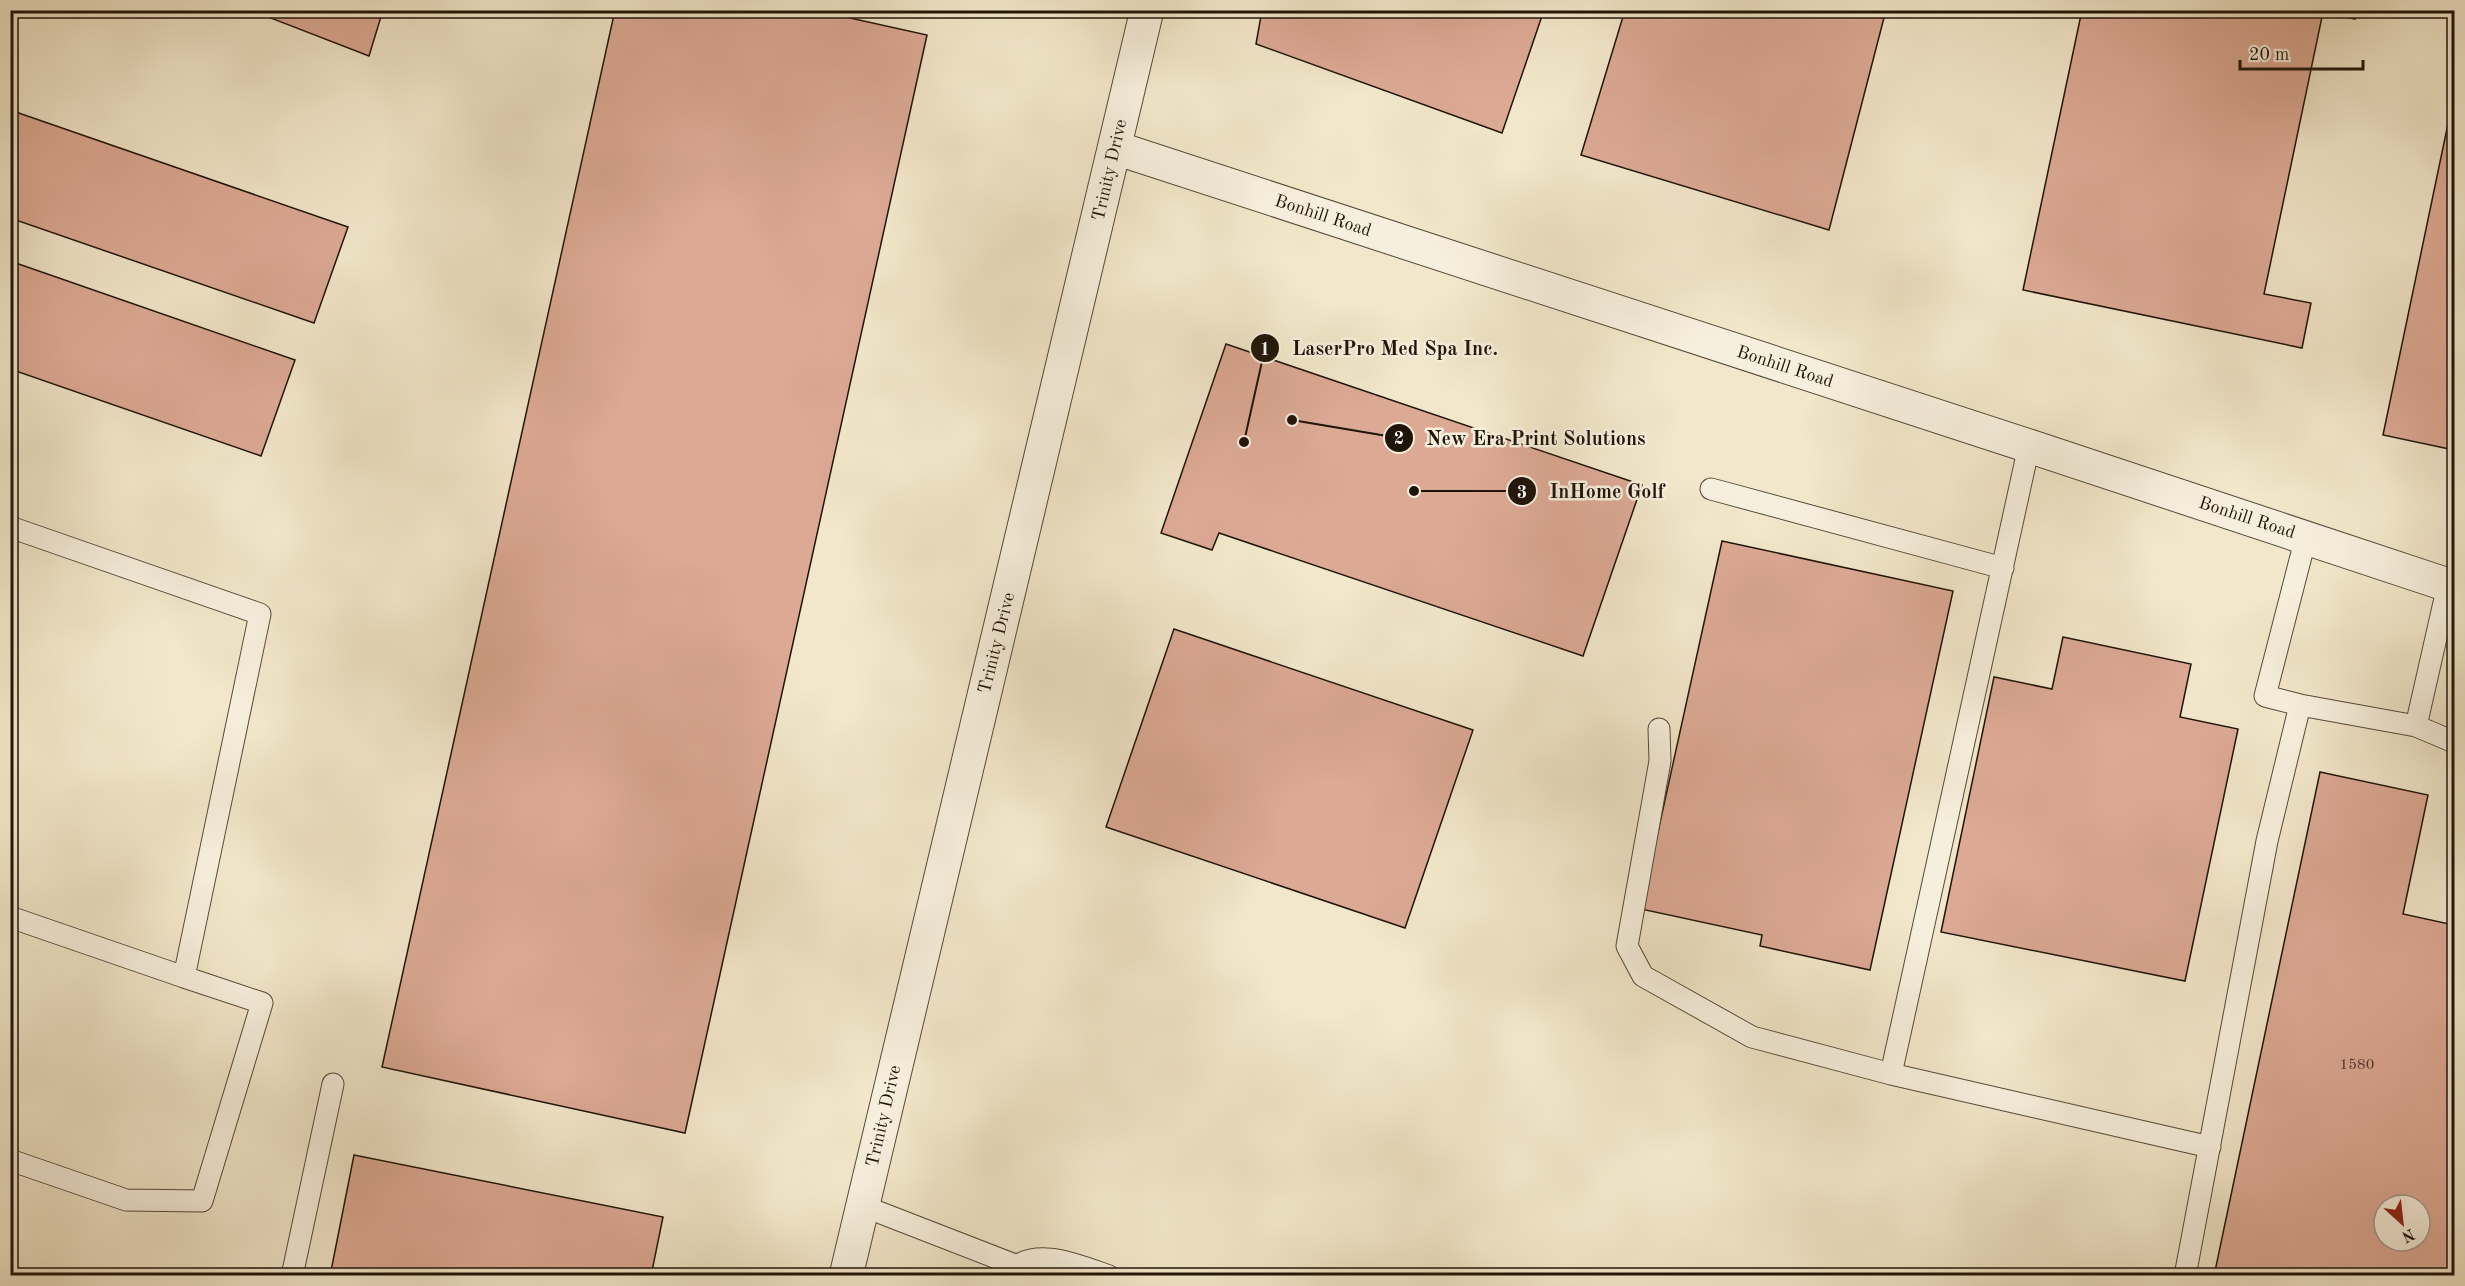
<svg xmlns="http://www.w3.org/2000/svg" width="2465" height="1286" font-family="'Old Standard TT',serif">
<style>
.building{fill:#dca994;stroke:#1f1408;stroke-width:1.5;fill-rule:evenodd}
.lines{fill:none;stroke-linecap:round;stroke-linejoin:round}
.lane-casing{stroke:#544938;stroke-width:23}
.street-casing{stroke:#544938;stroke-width:35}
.lane{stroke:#f7efdd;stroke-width:21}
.street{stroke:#f7efdd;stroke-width:33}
.labels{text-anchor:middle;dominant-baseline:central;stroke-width:5;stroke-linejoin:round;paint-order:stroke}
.number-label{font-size:15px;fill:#4e392b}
.street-label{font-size:18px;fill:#1f1408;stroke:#f7efdd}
.leader{fill:none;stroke:#1f1408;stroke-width:2}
.callout-dot{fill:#1f1408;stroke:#f7efdd;stroke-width:2}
.mark-label{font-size:18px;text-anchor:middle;font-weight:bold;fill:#fff}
.callout-label{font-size:20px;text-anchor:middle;font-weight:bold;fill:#1f1408;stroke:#f7efdd;stroke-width:5;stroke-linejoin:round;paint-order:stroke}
</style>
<rect width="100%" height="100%" fill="#f2e7ca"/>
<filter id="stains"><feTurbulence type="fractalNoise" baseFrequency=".00333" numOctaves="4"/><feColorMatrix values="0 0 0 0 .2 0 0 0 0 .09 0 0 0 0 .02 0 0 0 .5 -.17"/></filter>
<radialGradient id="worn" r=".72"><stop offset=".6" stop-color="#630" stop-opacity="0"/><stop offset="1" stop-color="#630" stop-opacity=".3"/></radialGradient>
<!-- building -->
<path class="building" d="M250 10H383L369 56Z
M615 10H814L927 35 685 1133 382 1067Z
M1262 10H1544L1502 133 1256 44Z
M1625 10H1886L1829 230 1581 155Z
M2082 10H2356L2355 19 2323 12 2264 294 2311 303 2302 348 2023 290Z
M2454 95V450L2383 435Z
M10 110 348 227 314 323 10 218Z
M10 261 295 360 261 456 10 369Z
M1226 344 1642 485 1583 656 1219 533 1212 550 1161 533Z
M1722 541 1953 591 1870 970 1760 946 1762 935 1641 909Z
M1174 629 1473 730 1405 928 1106 827Z
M2063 637 2191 664 2180 717 2238 729 2185 981 1941 932 1994 677 2052 689Z
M2320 772 2428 795 2403 914 2454 925V1276H2214ZM2384 1205H2420V1241H2384Z
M354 1155 663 1217 651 1276H330Z"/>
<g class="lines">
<!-- lane casing -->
<g class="lane-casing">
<path id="lane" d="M1711 489 2003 568
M10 527 260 614 184 977 10 917
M2300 705 2265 696 2306 537
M2416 726 2448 585
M1659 729 1660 761 1627 946 1643 976 1752 1037 1891 1074 2029 446
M1891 1074 2210 1147
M10 1160 126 1200 202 1201 262 1003 184 977
M863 1206 1015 1265
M1007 1275C1031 1244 1078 1265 1109 1276
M292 1276 333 1084
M2185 1276 2267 841 2300 705 2416 726 2454 742"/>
</g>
<!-- street casing -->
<g class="street-casing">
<path id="street" d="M1116 148 2029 446 2454 587
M846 1276 1147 10"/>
</g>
<!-- lane -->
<use href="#lane" class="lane"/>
<!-- street -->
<use href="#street" class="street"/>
</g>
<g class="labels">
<!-- number labels -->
<g class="number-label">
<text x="2357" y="1065">1580</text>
</g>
<!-- street labels -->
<g class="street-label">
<text transform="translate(1110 170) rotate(-77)">Trinity Drive</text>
<text transform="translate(1323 216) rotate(18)">Bonhill Road</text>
<text transform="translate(1785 367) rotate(18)">Bonhill Road</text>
<text transform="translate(2247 518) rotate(18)">Bonhill Road</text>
<text transform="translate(997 643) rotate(-76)">Trinity Drive</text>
<text transform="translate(884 1116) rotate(-77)">Trinity Drive</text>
</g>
</g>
<!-- callouts -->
<path class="leader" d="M1244 442L1265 348M1292 420L1399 438M1414 491L1522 491"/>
<g class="callout-dot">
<circle cx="1244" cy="442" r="6"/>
<circle cx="1292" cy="420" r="6"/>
<circle cx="1414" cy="491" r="6"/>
<circle cx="1265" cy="348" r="15"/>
<circle cx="1399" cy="438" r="15"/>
<circle cx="1522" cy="491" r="15"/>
</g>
<g class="mark-label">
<text x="1265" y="355">1</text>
<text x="1399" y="444">2</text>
<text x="1522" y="498">3</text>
</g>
<g class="callout-label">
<text x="1395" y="355">LaserPro Med Spa Inc.</text>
<text x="1536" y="445">New Era Print Solutions</text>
<text x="1607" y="498">InHome Golf</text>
</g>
<!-- margin -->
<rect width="2465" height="1286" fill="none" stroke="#f2e7ca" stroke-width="36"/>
<rect x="12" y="12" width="2441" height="1262" fill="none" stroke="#1f1408" stroke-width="3"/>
<rect x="18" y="18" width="2429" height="1250" fill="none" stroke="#1f1408" stroke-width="1.5"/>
<!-- north arrow -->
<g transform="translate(2402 1223) rotate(153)"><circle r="28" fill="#f7efdd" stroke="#a19788" stroke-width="1.5"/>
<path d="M0-4.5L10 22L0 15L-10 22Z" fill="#8f2418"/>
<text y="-9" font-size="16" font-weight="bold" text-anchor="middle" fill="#1f1408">N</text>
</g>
<!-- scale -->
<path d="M2240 60v9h123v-9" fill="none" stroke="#1f1408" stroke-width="3"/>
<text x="2249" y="60" font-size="18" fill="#1f1408" stroke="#f7efdd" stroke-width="4.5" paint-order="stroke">20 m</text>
<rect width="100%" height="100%" filter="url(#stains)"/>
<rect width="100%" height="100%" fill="url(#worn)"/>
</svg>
